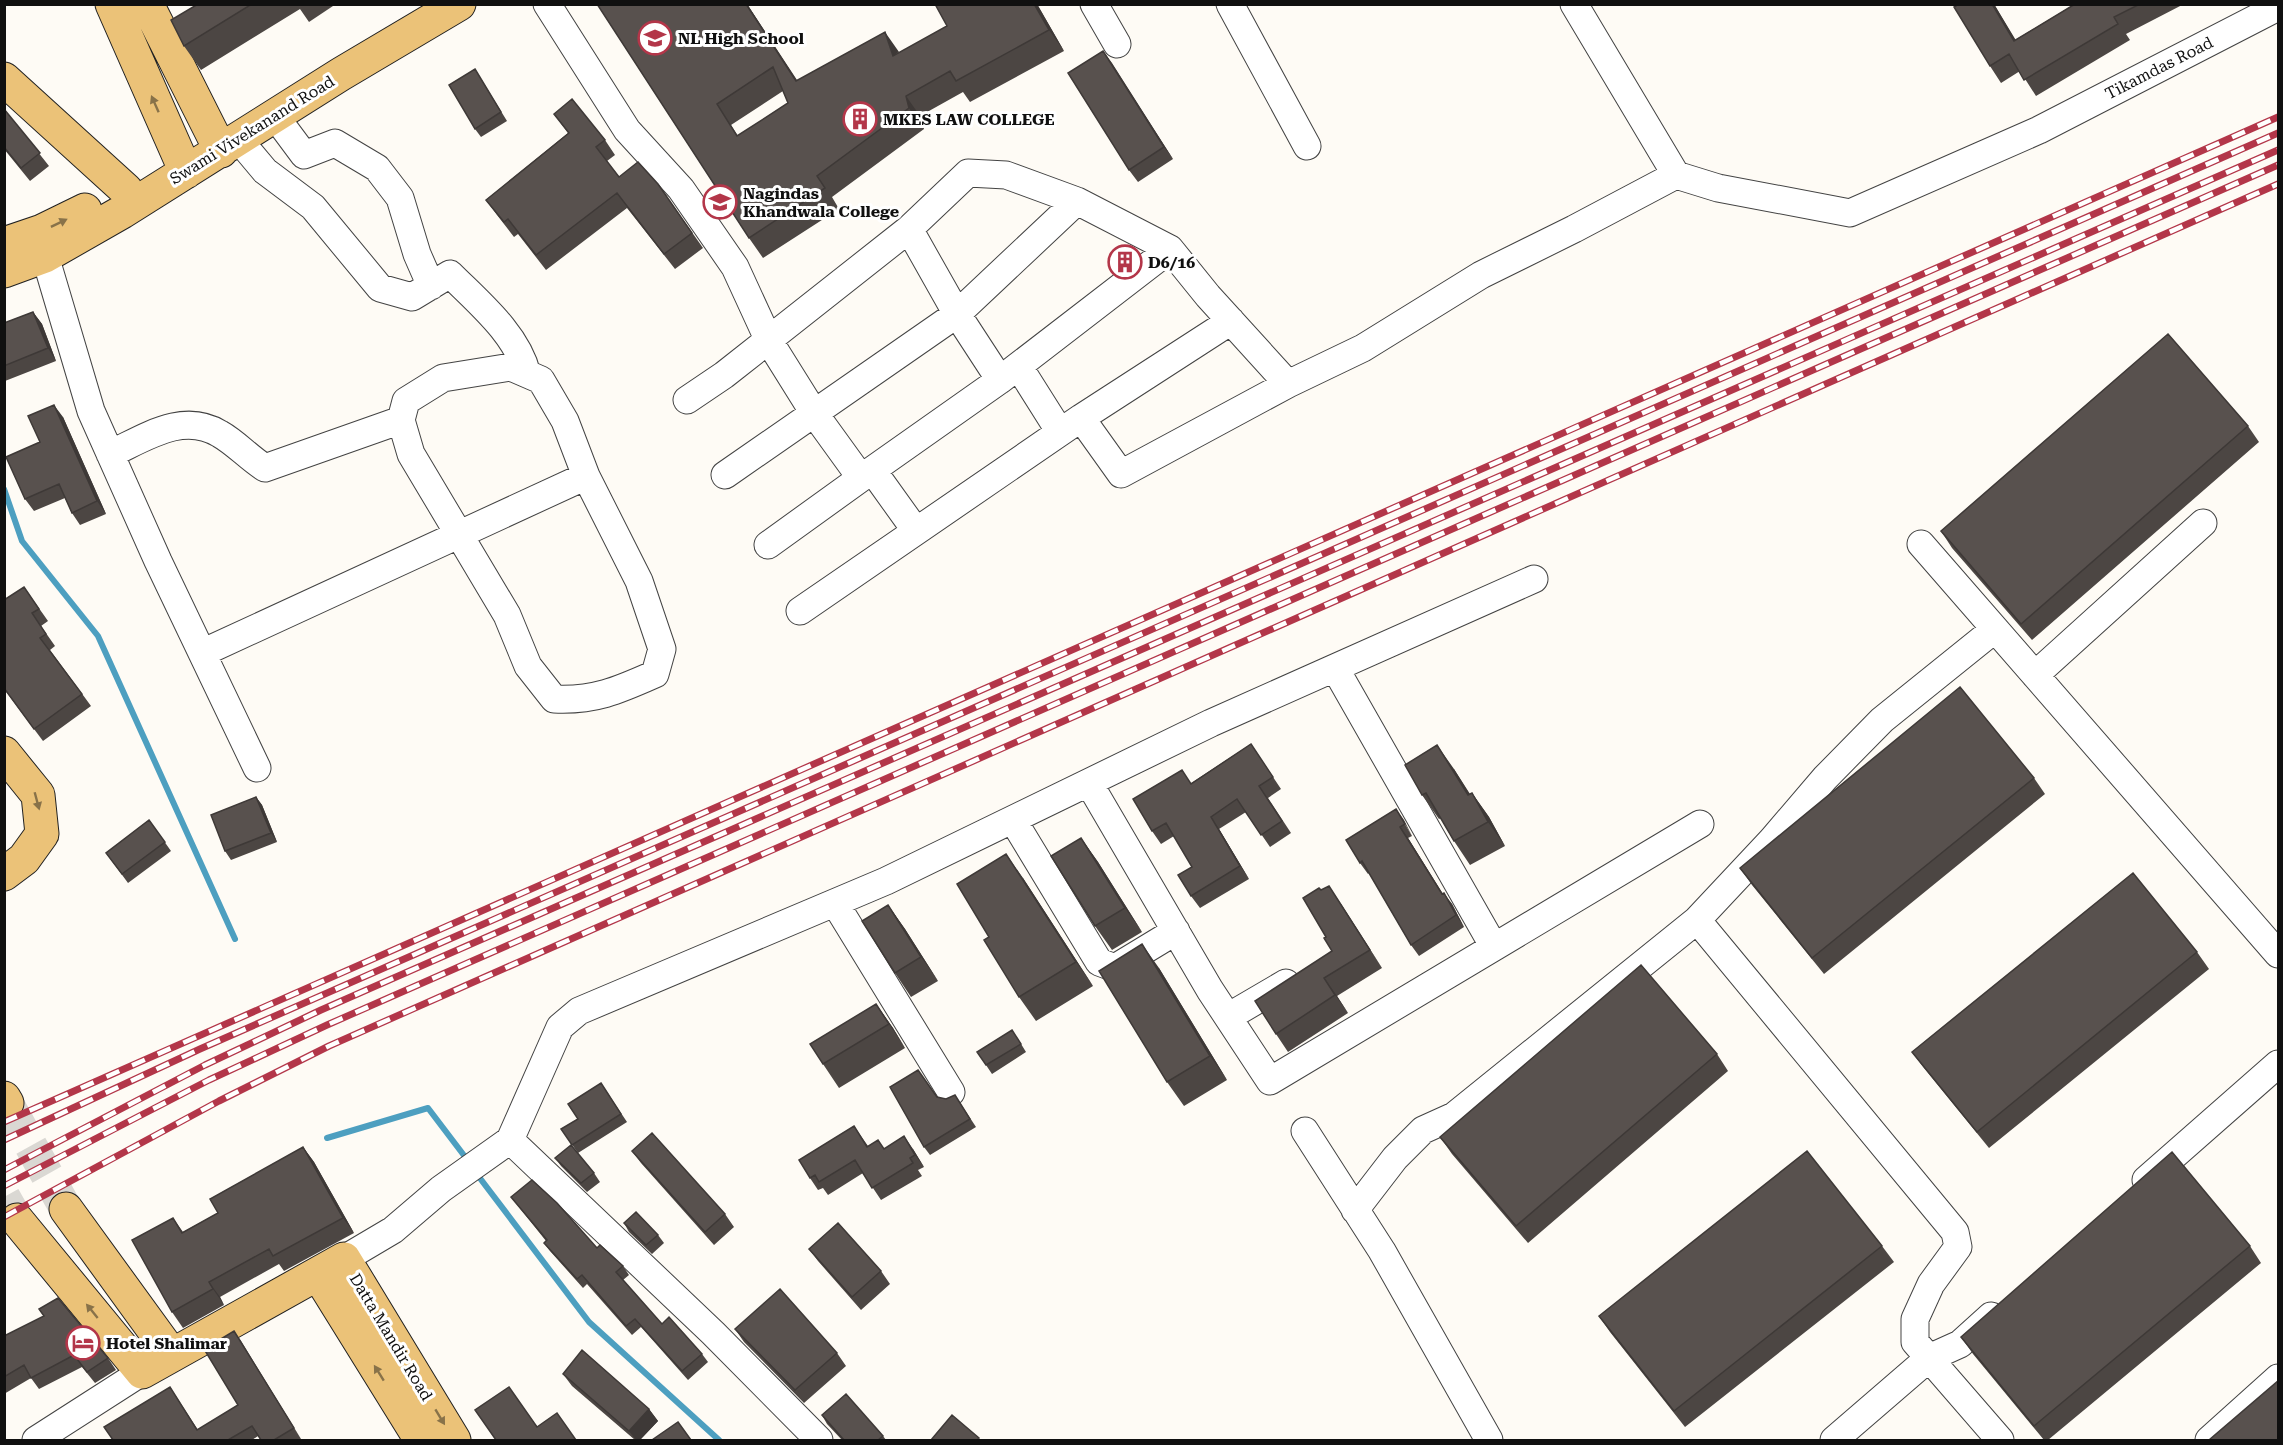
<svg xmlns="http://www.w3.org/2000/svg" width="2283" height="1445" font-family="'Roboto Serif',serif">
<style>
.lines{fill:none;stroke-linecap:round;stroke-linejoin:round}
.stream{stroke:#4d9fc0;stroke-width:6}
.major-tunnel{stroke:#dad8d3;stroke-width:33;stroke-dasharray:33 16;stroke-linecap:butt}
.minor-casing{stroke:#434343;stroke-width:29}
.major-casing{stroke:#212121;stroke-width:35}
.minor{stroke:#fff;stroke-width:27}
.major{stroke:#ebc278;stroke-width:33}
.rail-casing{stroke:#b33649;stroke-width:7}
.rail{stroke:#fff;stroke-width:4.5;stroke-dasharray:14;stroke-linecap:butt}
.wall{fill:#4c4643;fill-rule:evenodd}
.shaded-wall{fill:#3e3937}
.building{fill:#58514e;stroke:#3e3937;stroke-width:1.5;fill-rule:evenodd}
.oneway{fill:#887249}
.labels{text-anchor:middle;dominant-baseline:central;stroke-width:6;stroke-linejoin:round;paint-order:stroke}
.poi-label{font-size:16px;font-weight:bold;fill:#101010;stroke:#fff;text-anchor:start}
.street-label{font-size:16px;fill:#101010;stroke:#fff}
</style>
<rect width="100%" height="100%" fill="#fefbf5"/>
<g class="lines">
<!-- stream -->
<path class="stream" d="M4 489 22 541 98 636 235 939
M327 1138 428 1108 469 1162
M476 1173 589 1322 719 1440"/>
<!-- major-tunnel -->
<path class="major-tunnel" d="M7 1103 66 1209
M4 1197 17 1220"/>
<!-- minor casing -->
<g class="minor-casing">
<path id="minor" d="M547 4 627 130 681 189 735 267 769 341 814 413 861 478 1000 380
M1094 4 1117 44
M1230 4 1307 146
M275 116 304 155 335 143 377 168 400 198 417 254 431 286
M239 140 265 171 313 207 380 288 412 297 450 274C479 303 517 334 527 374
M1676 175 1718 188 1850 213 2039 130 2278 7
M909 229 968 173 1006 175 1077 201
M45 256 91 411 158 561 257 768
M1231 321 1081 418 1121 474 1288 384
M511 367 541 380 565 421 586 476 639 581 662 649 655 674C619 690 595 701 554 699L528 666 507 615 411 454 401 420 406 401 443 378Z
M1019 367 1060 432
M687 400 724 375 909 229 957 314 1000 380 1170 249
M110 454C145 438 183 411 220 434 236 443 249 458 265 468L401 420
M873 471 916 531
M725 475 957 314 1077 201 1170 249 1208 296 1288 384 1363 348 1481 275 1574 229 1676 175 1574 4
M1921 544 2278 954
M768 545 861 478
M800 611 1081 418
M202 653 586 476
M1335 668 1494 947
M2035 675 2203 523
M1089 783 1210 990 1270 1081 1700 824
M1013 820 1099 962 1115 968 1176 931
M835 903 951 1092
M1697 920 1772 840 1825 778 1882 720 1995 629
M1228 1017 1286 983
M1305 1131 1382 1251 1489 1440
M510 1140 713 1333 819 1440
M2146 1180 2278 1064
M1355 1210 1395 1158 1423 1130 1454 1116 1697 920 1955 1232 1958 1247 1931 1284 1915 1319V1342L2000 1440
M344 1259 393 1230 441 1189 510 1140 560 1027 579 1011 886 881 1211 723 1534 579
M36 1440 142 1372
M1834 1440 1929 1358 1960 1344 1991 1316
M2209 1440 2278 1378"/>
</g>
<!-- major casing -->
<g class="major-casing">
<path id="major" d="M112 4 186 172
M147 4 221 151
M4 79 126 190
M4 244 42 231 85 210
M4 271 45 256 122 212 341 74 459 4
M4 753 38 795 42 834 24 859 4 874
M4 1098 7 1103
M66 1209 172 1355
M17 1220 142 1372 344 1259 454 1440
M318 1274 421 1440"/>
</g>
<!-- minor -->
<use href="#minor" class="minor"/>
<!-- major -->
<use href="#major" class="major"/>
<!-- rail casing -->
<g class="rail-casing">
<path id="rail" d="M4 1122 2278 117
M4 1140 200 1049 2278 133
M4 1170 205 1065 321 1010 2278 150
M4 1186 209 1080 327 1025 2278 165
M4 1217 219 1101 329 1046 2278 184"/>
</g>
<!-- rail -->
<use href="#rail" class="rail"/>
</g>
<!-- wall -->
<path class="wall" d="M198 4H336L309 22 300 9 201 70 184 46Z
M597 4H747L797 80 899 53 1037 4 1064 51 970 102 963 92 920 116 924 129 832 197 839 209 763 258 749 238ZM783 91 788 103 738 136 731 125Z
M1959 4H1994L2015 40 2075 4H2184L2126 34 2130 40 2036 96 2020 71 2001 83 1990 66Z
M1103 51 1173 159 1138 182 1129 170Z
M475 69 507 121 481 137 475 129Z
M4 109 49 166 30 181 4 149Z
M554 114 605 140 615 155 607 161 619 177 658 184 703 248 675 269 627 208 546 270 518 234 514 237 497 215 486 200 568 133Z
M33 312 42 324 56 361 5 381 4 380V323Z
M63 417 106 514 80 525 72 513 65 498 34 511 25 499 40 442Z
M2248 426 2259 442 2032 640 1952 548 1941 531Z
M24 587 48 621 41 626 55 646 50 650 91 706 43 741 4 689Z
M1251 744 1281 789 1268 798 1291 833 1270 847 1246 812 1219 829 1249 879 1200 908 1191 896 1192 867 1174 836 1161 844 1152 831 1191 783Z
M1454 769 1470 794 1472 793 1489 817 1505 846 1470 865 1454 841 1441 818 1439 819 1422 795Z
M2034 778 2045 794 1824 974 1752 885 1740 868Z
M256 797 262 805 277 842 231 860 225 851Z
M1396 809 1412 836 1408 838 1443 894 1452 904 1464 927 1419 956 1411 945 1369 873 1368 874 1360 863Z
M149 820 171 851 128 883 106 853Z
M1081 838 1098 862 1142 932 1112 950 1095 926Z
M1023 878 1093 986 1036 1021 1019 997Z
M1321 890 1341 904 1382 968 1337 996 1348 1013 1288 1052 1276 1034 1332 951 1326 937Z
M888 905 905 929 938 981 911 997 895 973Z
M2197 952 2209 969 1989 1148 1924 1068 1912 1052Z
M1159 968 1227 1080 1184 1106 1167 1082Z
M876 1004 893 1028 905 1048 839 1088 823 1064Z
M1018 1039 1026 1052 992 1074 986 1065Z
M1717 1054 1728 1071 1528 1243 1452 1154 1440 1137Z
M601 1083 627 1122 578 1153 561 1129 578 1119Z
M955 1095 976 1127 930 1155 924 1147 937 1097 946 1099Z
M854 1126 868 1146 884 1148 913 1149 924 1167 918 1170 922 1176 881 1200 863 1173 828 1195 823 1188 818 1190 810 1178Z
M303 1147 314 1162 354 1233 284 1271 279 1264 220 1297 224 1305 183 1328 172 1312 173 1218 183 1232 218 1213Z
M632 1151 725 1214 734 1227 714 1245 641 1163Z
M555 1158 594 1173 600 1182 587 1192 561 1166Z
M511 1197 597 1248 623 1266 629 1275 623 1280 662 1324 702 1354 708 1362 688 1380 641 1327 632 1335 587 1284 583 1288 550 1251 544 1243 546 1241Z
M624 1223 658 1235 664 1243 652 1254 629 1232Z
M1882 1246 1894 1262 1685 1427 1610 1332 1599 1316Z
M2250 1246 2261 1263 2048 1440H2044L1973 1354 1961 1337Z
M809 1249 881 1271 890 1284 861 1310 818 1261Z
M735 1329 837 1353 846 1366 804 1403 744 1342Z
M234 1331 301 1439 298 1440H261L258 1436 252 1440H113L170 1387 198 1430 238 1405Z
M4 1336 108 1358 116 1370 95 1383 82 1367 39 1389 31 1378 4 1394Z
M563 1374 649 1409 658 1421 640 1440H635L572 1386Z
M822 1415 883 1436 886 1440H842L827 1424Z"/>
<!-- shaded-wall -->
<path class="shaded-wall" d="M746 4H747L810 101 796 81Z
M1034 4H1037L1064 51 1049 30Z
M1992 4H1994L2026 57 2014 41Z
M885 32 899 52 893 56Z
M1103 51 1112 63 1173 159 1164 147Z
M906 96 920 116 924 129 909 108Z
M33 312 42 324 56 361 48 348Z
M54 405 63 417 106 514 97 501Z
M1437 745 1454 769 1485 819 1468 795Z
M1472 793 1489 817 1505 846 1488 822Z
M256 797 262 805 277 842 271 833Z
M1396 809 1404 820 1412 836 1405 824Z
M1211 817 1219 829 1249 879 1240 866Z
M1400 827 1408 838 1450 906 1442 894Z
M1081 838 1098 862 1142 932 1125 908Z
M1006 854 1023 878 1093 986 1076 962Z
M1329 886 1341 904 1382 968 1370 950Z
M1444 893 1452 904 1464 927 1456 915Z
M888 905 905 929 938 981 921 957Z
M1142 944 1159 968 1227 1080 1210 1056Z
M1324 978 1337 996 1348 1013 1335 995Z
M876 1004 893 1028 905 1048 889 1024Z
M904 1136 913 1149 924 1167 915 1155Z
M303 1147 314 1162 354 1233 343 1218Z
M209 1282 220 1297 224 1305 213 1289Z
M234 1331 241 1341 301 1439 294 1428Z
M649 1409 658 1421 640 1440H636L629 1431Z"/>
<!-- building -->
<path class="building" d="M198 4H252L184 46 171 20Z
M597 4H746L796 81 885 32 893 56 947 26 935 4H1034L1049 30 956 81 950 71 906 96 909 108 817 176 825 188 749 238ZM773 67 788 103 737 136 717 104Z
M1959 4H1992L2014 41 2075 4H2140L2114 17 2118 24 2024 80 2009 54 1990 66 1954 7Z
M1103 51 1164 147 1129 170 1068 73Z
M475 69 501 112 475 129 449 85Z
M572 99 605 140 596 147 619 177 638 162 658 184 692 233 664 254 617 193 536 255 508 219 504 222 486 200 569 133 554 114Z
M4 109 40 153 21 168 4 147Z
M33 312 48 348 4 366V323Z
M2168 334 2248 426 2021 624 1941 531Z
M54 405 97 501 72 513 59 484 25 499 6 457 40 442 28 416Z
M24 587 39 609 32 613 46 634 40 638 82 694 34 729 4 688V600Z
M1960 687 2034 778 1812 958 1740 868Z
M1251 744 1273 777 1259 786 1282 821 1261 835 1237 799 1211 817 1240 866 1191 896 1178 875 1192 867 1166 823 1152 831 1133 799 1182 770 1191 784Z
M1437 745 1468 795 1472 793 1488 822 1454 841 1426 793 1422 795 1405 765Z
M256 797 271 833 225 851 211 815Z
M1396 809 1405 824 1400 827 1442 894 1444 893 1456 915 1411 945 1362 861 1360 863 1346 840Z
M149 820 165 842 122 874 106 853Z
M1081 838 1125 908 1095 926 1051 856Z
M1006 854 1076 962 1019 997 984 940 989 937 957 884Z
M2133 873 2197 952 1977 1132 1912 1052Z
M1329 886 1370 950 1324 978 1335 995 1276 1034 1255 1001 1332 951 1324 938 1326 937 1303 898 1319 888 1321 890Z
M888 905 921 957 895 973 862 921Z
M1142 944 1210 1056 1167 1082 1099 971Z
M1641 965 1717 1054 1516 1226 1440 1137Z
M876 1004 889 1024 823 1064 810 1044Z
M1012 1030 1021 1044 986 1065 977 1052Z
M918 1070 937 1097 946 1099 955 1095 970 1119 924 1147 890 1087Z
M601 1083 621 1114 572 1145 561 1129 578 1119 568 1104Z
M854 1126 867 1147 878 1140 884 1149 904 1136 915 1155 910 1158 913 1163 872 1188 855 1160 819 1182 815 1175 810 1178 799 1160Z
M652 1133 725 1214 705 1232 632 1151Z
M571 1145 594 1173 581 1183 555 1158Z
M303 1147 343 1218 273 1256 269 1249 209 1282 213 1289 172 1312 132 1240 173 1218 182 1233 218 1213 210 1199Z
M1807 1151 1882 1246 1674 1411 1599 1316Z
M2172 1152 2250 1246 2034 1426 1961 1337Z
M532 1180 557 1203 597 1248 600 1245 623 1266 616 1272 662 1324 669 1317 702 1354 682 1371 635 1319 626 1326 582 1275 577 1279 544 1243 547 1240 511 1197Z
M636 1212 658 1235 646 1245 624 1223Z
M838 1223 881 1271 852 1297 809 1249Z
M780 1289 837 1353 795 1390 735 1329Z
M58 1298 108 1358 87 1372 74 1355 31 1378 24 1365 4 1377V1336L44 1316 39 1309Z
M234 1331 294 1428 274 1440H261L252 1426 228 1440H113L104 1427 170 1387 197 1430 238 1405 204 1349Z
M582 1350 649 1409 629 1431 563 1374Z
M2278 1381V1440H2209Z
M509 1387 537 1427 557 1413 576 1440H496L475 1410Z
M846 1394 883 1436 878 1440H844L822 1415Z
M952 1415 979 1438 977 1440H931Z
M678 1422 691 1440H652Z"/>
<!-- one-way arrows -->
<defs><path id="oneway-solid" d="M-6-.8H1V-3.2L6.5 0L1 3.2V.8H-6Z" transform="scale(1.5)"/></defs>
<g class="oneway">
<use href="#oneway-solid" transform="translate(155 104) rotate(-114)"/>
<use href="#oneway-solid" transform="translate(59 223) rotate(-26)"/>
<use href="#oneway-solid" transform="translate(37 801) rotate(75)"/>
<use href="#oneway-solid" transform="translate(92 1311) rotate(-129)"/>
<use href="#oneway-solid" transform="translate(379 1373) rotate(-122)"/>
<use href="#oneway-solid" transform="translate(440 1417) rotate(59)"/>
</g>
<!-- icons -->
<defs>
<g id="school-ring" transform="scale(1.725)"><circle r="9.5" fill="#fff" stroke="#b33649" stroke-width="1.5"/><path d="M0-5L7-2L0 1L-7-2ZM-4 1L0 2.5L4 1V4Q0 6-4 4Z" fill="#b33649"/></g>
<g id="building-ring" transform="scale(1.725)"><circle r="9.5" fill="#fff" stroke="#b33649" stroke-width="1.5"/><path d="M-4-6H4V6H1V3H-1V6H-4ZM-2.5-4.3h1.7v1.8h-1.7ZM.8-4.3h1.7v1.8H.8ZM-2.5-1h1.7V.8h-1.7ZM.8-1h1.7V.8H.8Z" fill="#b33649"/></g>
<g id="university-ring" transform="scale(1.725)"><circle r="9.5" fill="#fff" stroke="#b33649" stroke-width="1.5"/><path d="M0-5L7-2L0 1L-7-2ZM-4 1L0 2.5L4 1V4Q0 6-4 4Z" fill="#b33649"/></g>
<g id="hotel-ring" transform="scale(1.725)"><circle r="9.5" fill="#fff" stroke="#b33649" stroke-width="1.5"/><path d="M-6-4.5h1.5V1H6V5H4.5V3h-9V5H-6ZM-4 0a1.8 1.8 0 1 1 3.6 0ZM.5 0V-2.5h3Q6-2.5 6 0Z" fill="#b33649"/></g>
</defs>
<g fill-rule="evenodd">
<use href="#school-ring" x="655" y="38"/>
<use href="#building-ring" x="860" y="119"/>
<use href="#university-ring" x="720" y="202"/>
<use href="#building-ring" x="1125" y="262"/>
<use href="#hotel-ring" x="83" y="1343"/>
</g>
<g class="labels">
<!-- poi labels -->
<g class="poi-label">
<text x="678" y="38">NL High School</text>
<text x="883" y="119">MKES LAW COLLEGE</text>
<text x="743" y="193">Nagindas<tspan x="743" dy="18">Khandwala College</tspan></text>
<text x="1148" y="262">D6/16</text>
<text x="106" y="1343">Hotel Shalimar</text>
</g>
<!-- street labels -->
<g class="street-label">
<text transform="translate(2159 68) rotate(-27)">Tikamdas Road</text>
<text transform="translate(252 130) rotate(-32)">Swami Vivekanand Road</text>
<text transform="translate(391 1337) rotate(59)">Datta Mandir Road</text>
</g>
</g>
<!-- border -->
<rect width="2283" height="1445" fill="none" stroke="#101010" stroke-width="12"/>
</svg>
